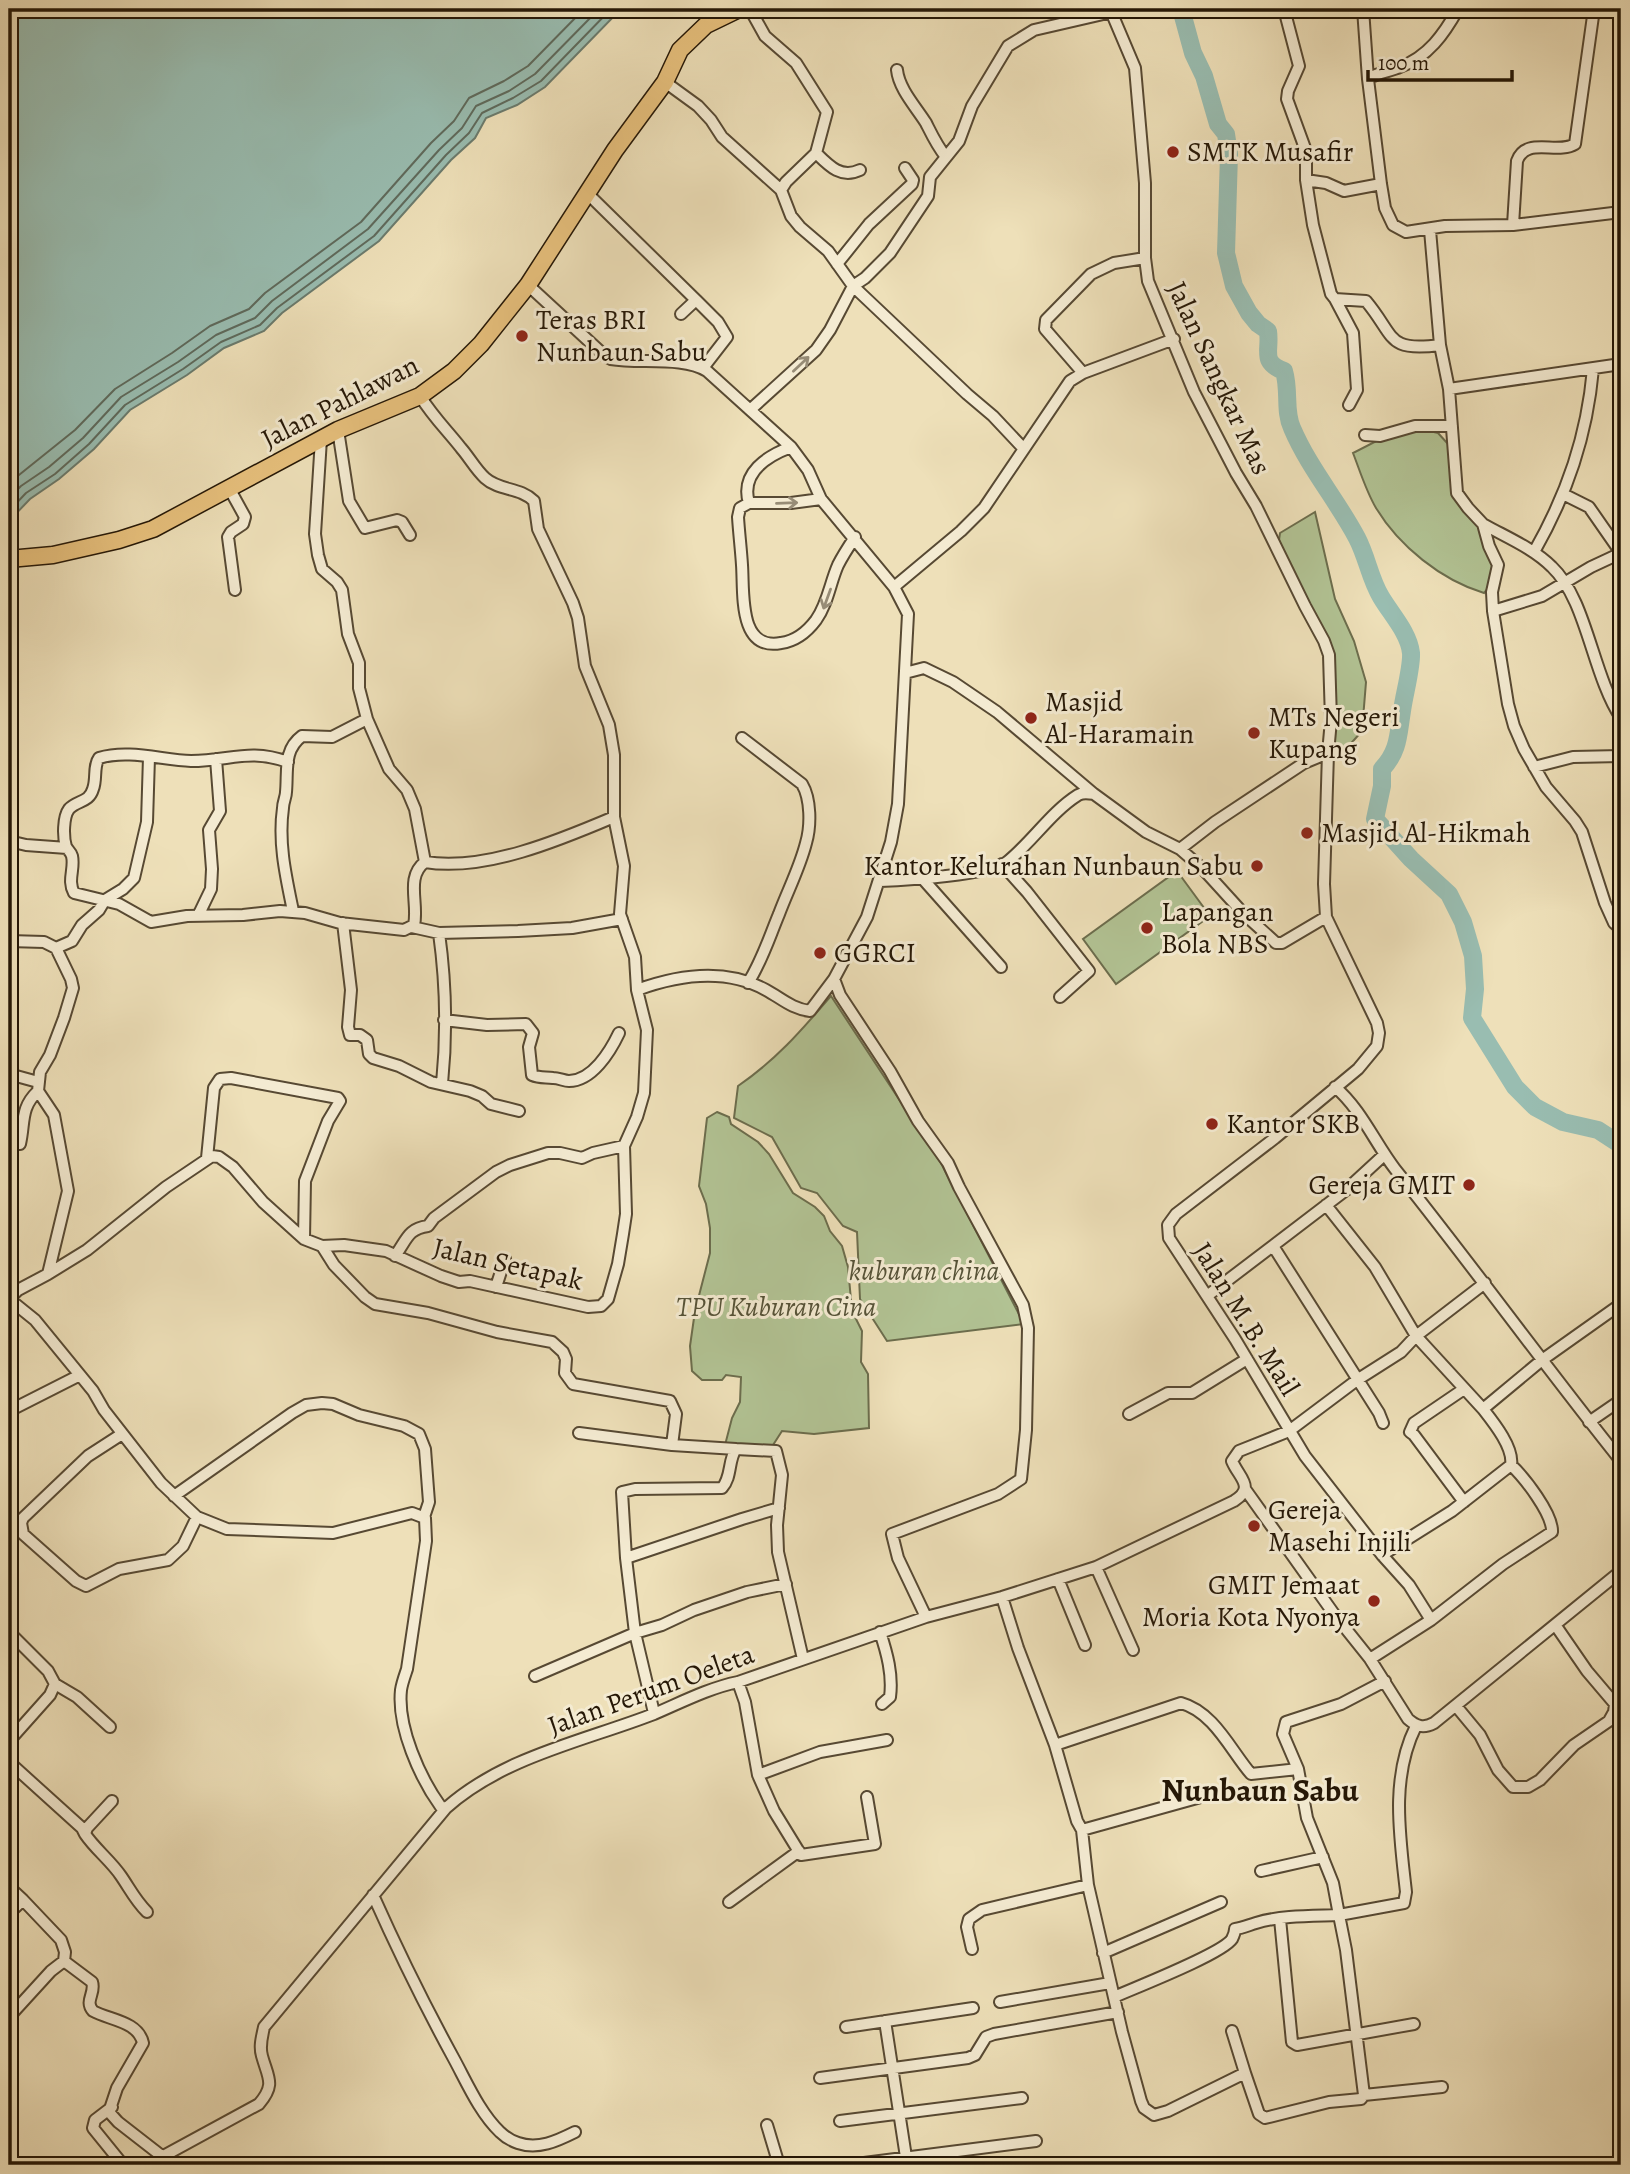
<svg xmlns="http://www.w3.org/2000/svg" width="1630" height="2174" font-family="Alegreya,serif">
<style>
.green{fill:#b2c394;stroke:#6c6d4d;stroke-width:2}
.water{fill:#99bdb1;stroke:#6b7b6d;stroke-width:2}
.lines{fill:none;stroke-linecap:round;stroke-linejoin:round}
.shore{stroke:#5f6a5c;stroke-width:2}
.river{stroke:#99bdb1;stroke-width:18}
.minor-casing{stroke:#574933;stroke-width:14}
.highway-casing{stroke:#251706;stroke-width:19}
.minor{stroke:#f4ebd2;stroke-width:10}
.highway{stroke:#e7c07c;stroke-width:16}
.oneway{stroke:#978c76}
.poi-dot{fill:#8f2418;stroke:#f4ebd2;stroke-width:2.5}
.labels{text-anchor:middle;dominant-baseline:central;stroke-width:6;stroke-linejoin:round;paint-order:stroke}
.poi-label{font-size:28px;fill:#251706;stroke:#f4ebd2;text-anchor:start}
.street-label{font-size:28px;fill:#251706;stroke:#f4ebd2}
.park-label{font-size:28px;font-style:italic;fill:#565338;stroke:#f4ebd2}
.quarter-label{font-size:32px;font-weight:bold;fill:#251706;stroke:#f4ebd2}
</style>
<rect width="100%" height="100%" fill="#eee0b9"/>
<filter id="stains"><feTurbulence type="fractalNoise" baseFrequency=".00286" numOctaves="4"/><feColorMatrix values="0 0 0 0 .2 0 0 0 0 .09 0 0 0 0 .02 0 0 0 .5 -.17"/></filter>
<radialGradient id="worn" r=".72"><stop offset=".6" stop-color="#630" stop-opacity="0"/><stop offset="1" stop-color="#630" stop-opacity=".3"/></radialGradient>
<!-- green -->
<path class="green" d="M1421 429 1438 433 1448 444 1451 471 1481 527 1501 574 1484 593C1441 580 1399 546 1376 508 1366 491 1360 471 1353 453L1392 433Z
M1315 512 1335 599 1354 641 1366 682 1362 731 1339 757 1328 733V670L1318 622 1285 559 1279 540 1280 533Z
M1177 871 1210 916 1116 984 1083 939Z
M831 996 941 1163 1024 1324 887 1341 860 1299 857 1232 843 1226 817 1193 801 1188 772 1137 734 1118 738 1086C777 1059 800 1032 831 996Z
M717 1112 729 1117 731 1124 758 1142 769 1154 793 1193 815 1207 824 1216 830 1231 842 1246 848 1267 852 1311 862 1331 861 1362 868 1374 869 1428 814 1434 782 1431 773 1445 752 1447 725 1445 732 1418 740 1402 741 1377 726 1375 722 1380H702L692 1371 690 1346 695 1311 710 1253V1228L706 1204 699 1186 707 1118Z"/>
<!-- water -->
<path class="water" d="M9 9H621L545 87 517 105 486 118 475 138 451 160 379 241 282 313 264 331 224 348 187 375 130 410 94 449 59 479 30 499 9 521Z"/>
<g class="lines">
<!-- shore -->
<path class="shore" d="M9 483 75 430 115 389 172 353 210 326 249 309 265 293 361 222 431 143 454 121 469 98 504 81 528 66 584 9
M9 498 21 486 49 467 83 438 121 397 178 362 216 335 255 318 272 301 368 229 439 150 462 128 476 106 509 91 535 74 599 9
M9 511 26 493 55 474 89 444 125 405 183 369 221 342 260 325 277 308 374 236 446 155 469 133 482 113 513 98 541 81 611 9"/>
<!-- river -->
<path class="river" d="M1181 9 1193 53 1204 76 1218 124 1226 134 1229 154 1226 253 1234 286 1249 313 1258 324 1268 331C1271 351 1260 362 1284 371 1290 391 1284 411 1292 428 1309 468 1337 500 1357 538 1367 557 1370 579 1381 597 1391 614 1409 633 1411 653 1412 667 1404 695 1402 711 1398 735 1399 751 1382 769V786L1375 819 1411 859 1449 894 1463 922 1473 956 1475 989 1472 1018 1515 1087 1535 1107 1563 1122 1598 1130 1621 1145"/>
<!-- minor casing -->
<g class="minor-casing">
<path id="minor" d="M750 9 765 36 796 63 827 112 816 153 786 182 781 190 791 216 800 227 828 251 853 286 967 394 993 416 1024 449
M1284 9 1299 66 1288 91 1287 99 1306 151V180L1313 225 1331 294 1335 299 1366 301C1396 337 1386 352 1440 345
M1363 9 1368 79 1381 184 1385 208 1393 225 1406 232 1445 226 1513 225 1621 212
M897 70C899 89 916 107 926 123 932 135 937 146 946 157
M1368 79C1378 72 1389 72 1400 67 1428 57 1444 34 1458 9
M665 82 698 106 711 120 722 137 781 190
M816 153C829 166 841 179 860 170
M1306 180 1326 183 1344 191 1381 184
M587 193 696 300 681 314
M1513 225 1517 161C1526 136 1557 155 1575 144L1594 9
M1430 230 1440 345 1449 389 1621 364
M837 264 869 224 912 184 913 180 905 168
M528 285 605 356 611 359C639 364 683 356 707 371L791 447 808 470 821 499 894 587 908 614 898 804 891 842 867 917 834 979 810 1011C792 1009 781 998 766 990 726 968 678 975 637 990
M1335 299 1353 333 1357 390 1349 405
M696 300 718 322 727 337 703 368
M1083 373 1045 329 1046 320 1091 274 1114 263 1145 258
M1449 389 1457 493 1468 508 1483 524 1489 546 1498 565 1492 592 1493 611 1508 704 1514 726 1524 749 1546 787 1575 821 1582 832 1605 903 1614 923 1621 929
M750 410 816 350 830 330 853 286 865 278 890 253 928 196 930 177 959 141 972 106 1008 46 1034 30 1112 12
M338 430 349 501 365 528 397 520 402 522 410 535
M1365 435 1380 436 1415 426H1452
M229 488 245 517 243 524 231 532 228 537 235 590
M1563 494 1589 507 1621 553
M821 499 791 503H749L740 508 738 517C739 533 741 549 742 565 744 593 738 651 781 643 796 641 807 632 816 620 828 603 830 583 838 565 843 555 849 546 855 537
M749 503C740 473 767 456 791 447
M1483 524C1506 537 1533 548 1552 567 1587 600 1592 674 1621 718
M1534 552C1567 494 1587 436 1593 369
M894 587 961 531 984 508 1070 381 1083 373 1174 339
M1493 611 1542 596 1591 567 1621 553
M905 673 924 668 953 682 997 712 1094 794
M742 738 802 784C811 799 811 826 806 843 800 867 788 890 779 914 769 938 762 961 748 983
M288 762C249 748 230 761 191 761 162 760 128 749 99 758 93 766 97 779 93 789 89 803 77 800 69 809 63 817 63 837 66 847 68 850 71 852 72 856 75 869 67 880 74 893L119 904 151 922 187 916 243 915 280 911 305 913 340 923 404 930 414 925C419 904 405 877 425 862L415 809 407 790 389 769 367 719 359 688V663L348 634 342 590 337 582 322 569 318 555 315 534 321 439
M1534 767 1573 757 1621 756
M9 841 26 845 67 848
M1180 849 1215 822 1304 763 1328 753
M425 862C484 872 560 840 614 817
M1002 864 1027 892 1089 971 1060 997
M922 878 1001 967
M880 881C904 880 990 875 1007 862 1032 842 1051 812 1078 795 1083 792 1088 793 1094 794L1146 832 1180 849 1203 869 1243 913 1276 943H1282L1326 917 1324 884 1328 753 1331 720 1329 655 1324 641 1305 606 1256 506 1236 473 1194 392 1148 281 1145 258V183L1135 68 1110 9
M293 911C286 877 278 843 283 808 283 802 286 797 286 792 288 771 283 750 302 736L332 737 367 719
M198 916 211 889 212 869 209 830 220 811 216 759
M1326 917 1377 1023 1379 1033 1377 1046 1358 1069 1275 1138 1176 1214 1168 1225 1169 1238 1235 1339 1305 1456 1382 1555 1409 1585 1431 1620 1370 1659 1408 1719C1416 1726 1423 1729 1434 1723L1621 1571
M343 923 351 990 348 1027 350 1035H360L367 1040 369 1054 373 1058 399 1066 431 1082 470 1091 482 1096 491 1104 519 1111
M412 927 439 933 518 931 572 928 622 919
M439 933C446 983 447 1034 442 1084
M9 941 44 942 56 948
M56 948 72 941 82 925 99 910 105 900 123 889 134 878 147 822 149 757
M834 979 840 995 890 1071 918 1121 948 1163 959 1187 1023 1305 1028 1328 1026 1430 1021 1479 998 1494 892 1534 898 1558 926 1617
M444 1020 487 1025 526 1024 533 1033 529 1047 532 1075C539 1078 545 1077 553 1078 559 1078 564 1081 569 1081 592 1081 610 1052 619 1033
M9 1074 38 1082
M1335 1087C1361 1109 1375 1143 1395 1169 1472 1265 1544 1365 1621 1461
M20 1144C25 1122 20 1108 38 1091
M207 1158 214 1088 220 1079 231 1078 338 1098 340 1101 328 1121 305 1181 304 1239
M1326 1205 1375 1267 1416 1336 1483 1409
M322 1246 334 1265 365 1297 375 1304 428 1313 497 1332 552 1342 563 1352 566 1359 565 1373 573 1384 670 1401 676 1414 672 1445
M1273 1246 1379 1413 1383 1423
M395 1256C407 1240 407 1229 428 1226L434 1218 496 1172 510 1165 548 1153H560L582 1158 593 1153 624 1146
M48 1274 87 1250 166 1187 212 1156 219 1157 233 1167 263 1202 304 1239 322 1246 344 1245 386 1251 441 1276 459 1282 470 1281 588 1307 601 1306 608 1299 618 1264 623 1234 626 1214 624 1146 637 1117 644 1093 647 1030 637 990 635 957 620 914 624 866 614 817V755L609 725 585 666 578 618 573 603 538 529 534 501C520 487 499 491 485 478 476 470 469 457 461 448 446 429 434 418 420 396
M496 1287 505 1259
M1207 1296 1346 1190 1384 1155
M9 1299 35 1320 93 1391 104 1410 161 1483 197 1517 227 1529 333 1533 412 1513 425 1518 426 1541 407 1669C405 1675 402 1683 401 1690 397 1727 420 1778 441 1807L446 1808
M9 1299 18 1290 48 1274 68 1191 54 1115 38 1091 40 1072 50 1055 64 1018 73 988 71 979 56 948
M9 1411 80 1375
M1129 1414 1168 1393H1192L1247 1359
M1589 1422 1621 1400
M579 1433 672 1445 736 1449
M122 1434 88 1456 23 1518 21 1523 23 1534 76 1581 86 1586 119 1569 168 1560 183 1546 197 1517
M1245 1489 1334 1614 1370 1659
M174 1496 292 1413 306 1405 322 1403 333 1404 359 1415 404 1426 419 1434 425 1449 428 1489 429 1502 424 1517
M1464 1502 1414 1435 1410 1432 1414 1423 1464 1389
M1382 1555 1452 1511 1511 1465C1514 1448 1494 1423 1483 1409L1542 1360 1621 1304
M626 1558 742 1519 779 1508
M1096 1567 1133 1650
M1058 1579 1085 1645
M1002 1597 1018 1648 1055 1745 1077 1821 1082 1830 1088 1885 1122 2032 1141 2101 1144 2108 1154 2115 1168 2111 1245 2073 1259 2114 1265 2118 1329 2102 1361 2099 1364 2095 1346 1950 1339 1915 1404 1903 1406 1892C1400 1837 1390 1778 1416 1726
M1431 1620 1503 1564 1552 1532C1553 1514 1524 1477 1511 1465
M9 1632 48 1671 55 1684 50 1695 9 1741
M880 1632C887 1653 893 1675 890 1697L882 1704
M535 1676 635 1633 662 1625 694 1610 747 1592 786 1584
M738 1682 745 1702 758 1775 820 1752 887 1740
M55 1684 77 1697 110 1727
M1456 1706 1480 1735 1498 1770 1513 1787H1528L1540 1780 1574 1745 1609 1721 1614 1712 1615 1704 1587 1671 1556 1626
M654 1713 635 1633 626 1558 622 1492 635 1489 722 1488C732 1477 728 1460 736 1449L776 1451 782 1475 777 1525 778 1552 803 1659
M1055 1745 1181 1703C1214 1712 1231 1751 1251 1774L1298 1769 1283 1734 1286 1722 1341 1704 1385 1681
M9 1762 82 1828 85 1834
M758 1775 774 1811 801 1855 875 1844 867 1797
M112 1801 87 1828 85 1834C95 1849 111 1861 121 1876 130 1889 135 1900 147 1912
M1082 1830 1208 1795
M1261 1871 1323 1857
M9 1887 23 1900 9 1913
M373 1895C398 1951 425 2006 454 2059 467 2083 480 2113 500 2132 504 2136 512 2141 518 2143 538 2150 557 2141 575 2132
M729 1902 799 1851
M1280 1919 1292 2042 1297 2045 1414 2024
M972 1949 967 1927 969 1919 982 1910 1088 1885
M1103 1953 1221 1902
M64 1961 92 1982C96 1993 84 2001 93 2011 109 2020 138 2021 143 2043L117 2088 109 2112 118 2122 163 2157
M1114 1997C1134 1988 1222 1954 1232 1939 1233 1937 1235 1932 1235 1929 1243 1928 1249 1925 1256 1923 1282 1915 1313 1916 1339 1915L1333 1883 1307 1818 1298 1769
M1000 2002 1110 1983
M9 2017 51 1971 64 1961 65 1952 61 1940 23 1900
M885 2021 906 2157
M846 2027 973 2008
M1232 2031 1245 2073
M820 2078 968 2058 975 2055 986 2037 994 2034 1118 2012
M1364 2095 1442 2087
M112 2107 95 2120 93 2128 123 2165
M840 2121 1022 2098
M767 2125 779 2165
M864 2163 1036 2141
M147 2165 259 2104C276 2084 268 2078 262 2056 259 2046 262 2037 264 2027L446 1808C503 1757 584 1741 654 1714 682 1702 709 1688 738 1682L926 1617 1002 1597 1096 1567 1234 1501C1256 1487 1239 1478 1232 1461L1239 1451 1289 1431 1357 1380 1401 1352 1416 1336 1485 1283"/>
</g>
<!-- highway casing -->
<g class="highway-casing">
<path id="highway" d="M9 559 53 555 119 540 153 529 338 430 420 396 454 371 481 344 528 285 615 150 665 82 680 50 706 25 739 9"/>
</g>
<!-- minor -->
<use href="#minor" class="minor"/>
<!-- highway -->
<use href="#highway" class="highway"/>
</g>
<!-- one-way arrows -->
<defs><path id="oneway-shaft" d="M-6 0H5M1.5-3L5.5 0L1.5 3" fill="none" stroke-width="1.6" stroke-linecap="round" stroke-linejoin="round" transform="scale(1.75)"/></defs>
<g class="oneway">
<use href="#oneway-shaft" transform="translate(801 364) rotate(-43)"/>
<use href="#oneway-shaft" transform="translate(787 503) rotate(-2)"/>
<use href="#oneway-shaft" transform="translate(827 599) rotate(110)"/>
</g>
<!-- markers -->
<g class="poi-dot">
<circle cx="1173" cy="152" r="7"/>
<circle cx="522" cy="336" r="7"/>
<circle cx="1031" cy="718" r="7"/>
<circle cx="1254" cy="733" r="7"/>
<circle cx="1307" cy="833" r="7"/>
<circle cx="1257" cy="866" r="7"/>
<circle cx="1147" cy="928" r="7"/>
<circle cx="820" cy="953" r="7"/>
<circle cx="1212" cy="1124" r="7"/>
<circle cx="1469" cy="1185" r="7"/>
<circle cx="1254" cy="1526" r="7"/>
<circle cx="1374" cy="1601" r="7"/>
</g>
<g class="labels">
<!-- poi labels -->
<g class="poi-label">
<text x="1187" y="152">SMTK Musafir</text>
<text x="536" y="320">Teras BRI<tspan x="536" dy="32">Nunbaun Sabu</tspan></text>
<text x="1045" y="702">Masjid<tspan x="1045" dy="32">Al-Haramain</tspan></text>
<text x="1268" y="717">MTs Negeri<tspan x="1268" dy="32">Kupang</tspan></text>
<text x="1321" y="833">Masjid Al-Hikmah</text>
<text x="1243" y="866" text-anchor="end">Kantor Kelurahan Nunbaun Sabu</text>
<text x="1161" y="912">Lapangan<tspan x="1161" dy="32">Bola NBS</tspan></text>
<text x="834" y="953">GGRCI</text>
<text x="1226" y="1124">Kantor SKB</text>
<text x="1455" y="1185" text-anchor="end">Gereja GMIT</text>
<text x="1268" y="1510">Gereja<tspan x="1268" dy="32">Masehi Injili</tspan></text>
<text x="1360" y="1585" text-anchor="end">GMIT Jemaat<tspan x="1360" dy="32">Moria Kota Nyonya</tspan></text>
</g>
<!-- street labels -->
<g class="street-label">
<text transform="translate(1219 378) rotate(65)">Jalan Sangkar Mas</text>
<text transform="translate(340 402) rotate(-27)">Jalan Pahlawan</text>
<text transform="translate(508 1264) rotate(13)">Jalan Setapak</text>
<text transform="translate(1246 1319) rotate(58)">Jalan M.B. Mail</text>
<text transform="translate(651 1690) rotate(-20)">Jalan Perum Oeleta</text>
</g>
<!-- park labels -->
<g class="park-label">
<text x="924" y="1271">kuburan china</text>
<text x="776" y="1307">TPU Kuburan Cina</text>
</g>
<!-- quarter labels -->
<g class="quarter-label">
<text x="1260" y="1790">Nunbaun Sabu</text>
</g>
</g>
<!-- margin -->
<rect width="1630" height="2174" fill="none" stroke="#eee0b9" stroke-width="35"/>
<rect x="10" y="10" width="1609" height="2153" fill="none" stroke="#251706" stroke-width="3.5"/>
<rect x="18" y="18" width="1595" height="2139" fill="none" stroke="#251706" stroke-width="2"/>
<!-- scale -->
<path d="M1368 70v10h144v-10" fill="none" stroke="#251706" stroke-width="3.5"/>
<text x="1378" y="70" font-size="21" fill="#251706" stroke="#f4ebd2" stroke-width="5" paint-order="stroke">100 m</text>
<rect width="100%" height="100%" filter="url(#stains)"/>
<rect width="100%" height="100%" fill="url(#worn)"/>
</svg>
